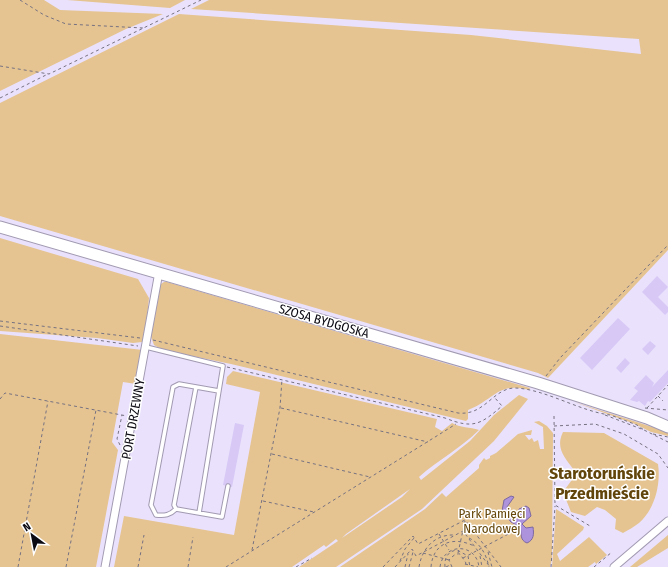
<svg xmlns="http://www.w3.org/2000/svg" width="668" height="567" font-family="'Fira Sans Condensed',sans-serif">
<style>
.green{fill:#e5c491;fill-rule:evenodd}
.water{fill:#ad92dc;stroke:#7d699f}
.building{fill:#d7c8f6}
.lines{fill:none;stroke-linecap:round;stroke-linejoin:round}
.lane-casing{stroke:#a29ab2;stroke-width:5.5}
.street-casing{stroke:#a29ab2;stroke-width:9}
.primary-casing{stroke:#a29ab2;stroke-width:13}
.path{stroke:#767181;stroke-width:1;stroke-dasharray:3 3;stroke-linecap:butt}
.lane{stroke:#fff;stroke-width:3.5}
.street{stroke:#fff;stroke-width:7}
.primary{stroke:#fff;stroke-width:11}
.labels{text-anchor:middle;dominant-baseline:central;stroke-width:3;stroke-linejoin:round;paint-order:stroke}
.street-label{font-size:13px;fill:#0c0a12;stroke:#fff}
.park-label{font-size:13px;fill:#654608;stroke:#fff}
.district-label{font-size:17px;font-weight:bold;fill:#62450b;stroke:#fff}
</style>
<rect width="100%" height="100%" fill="#eae2fc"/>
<!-- green -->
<path class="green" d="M0 0H44L60 10 163 14 126 29 0 91Z
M67 0H185L170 8Z
M209 0H668V250L548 378 538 373 0 216V103L179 14 471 35 641 54 639 39 191 9Z
M0 238 138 279 149 298 145 338 142 342 133 343 97 338 0 331Z
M164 282H167L530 388 529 390C498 381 494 400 468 410V419L466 421 231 364 163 350 154 345 150 334 158 298C156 292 158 285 164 282Z
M0 334 143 350 136 384 123 382 112 442 118 450 96 567H0Z
M233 371 437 419 435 427 442 431 452 423C460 428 470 427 479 430 461 448 438 460 419 477L421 480 470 441 494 415 519 395 528 399 494 441 422 509 336 567H299L338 541 336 539 326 547 324 545 292 567H114L124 516 234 535 260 392 226 384 227 377ZM410 489 402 497 342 538 346 534Z
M574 402 668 432V436L651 432 635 424Z
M539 421 547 426 553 433 552 559 550 567H340L425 509 442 493 446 497 479 468V465L484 458 486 460 490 458V456L496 453 518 434 532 430 531 435H525L529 440 532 438 534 442 538 440 540 449H544L543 427 534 422Z
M563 432 604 433 658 464C661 484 655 509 639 523 634 527 628 530 623 533L615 529 616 519 605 510 597 507 585 516 571 512 563 492 574 477V470C565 458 555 448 563 432Z
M556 509 584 527 583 530 557 554 560 561 589 537 607 555 596 564 595 562 588 567H552Z
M668 535V548L637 567H630Z"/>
<!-- water -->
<path class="water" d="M511 496 514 497 507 507 509 513 519 517V509L526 506 529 508 531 516 522 524 526 528 533 527C534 534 534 540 527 543 519 540 522 533 520 527L511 522 502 511 504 500Z"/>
<!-- building -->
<path class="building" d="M657 276 668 287 658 297 668 307V312L665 315 642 292Z
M618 318 630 329 592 370 580 358Z
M650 341 656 346 648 355 642 349Z
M625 358 630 363 621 373 616 368Z
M668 370V383L650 402 648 401 645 406 639 401 637 402 630 400 638 391 634 388 646 375 654 383 652 387Z
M235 423 244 425 232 487 223 485Z"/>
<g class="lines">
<!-- lane casing -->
<g class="lane-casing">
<path id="lane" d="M146 347 223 366 199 513
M219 391 179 384 173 387 151 505 156 515C165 516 170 515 176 509L222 517 228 486
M176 509 174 505 196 387"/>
</g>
<!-- street casing -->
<g class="street-casing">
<path id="street" d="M105 567 159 272
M614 567 668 521"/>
</g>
<!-- primary casing -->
<g class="primary-casing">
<path id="primary" d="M0 227 538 383 647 418 668 427"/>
</g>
<!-- path -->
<path class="path" d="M20 0 44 15 66 24 143 28
M0 66 49 74 201 0
M0 98 48 74
M0 321 140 338
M0 326 138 346
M153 340 458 413C485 416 493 388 515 388 545 389 579 411 610 415
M227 367 445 418C473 429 480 425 502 406L495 398
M546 376 560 358 668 245
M658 396 663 401
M0 399 5 393 127 416
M281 408 428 442
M645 408 668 410
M647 408 668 385
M605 415 644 430 668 442
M554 416 555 505 590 526
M613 416 637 425 644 430
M554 426 595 424 624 434 658 454 668 468
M653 434 668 437
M120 445 117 439 122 415
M272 454 370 477
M263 501 314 512
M439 534 449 550
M469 538C481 544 486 554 489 567
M252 550 280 408 282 379
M488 552 492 567
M423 553 449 560
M458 553 465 521
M480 556 482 567
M463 558 516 530
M400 561 405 549 414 538
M465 564 478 567
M18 567 48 401
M66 567 96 410
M138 567 144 535
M188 567 193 537
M226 567 456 424
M296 567 312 558
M383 567 413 536 418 544 465 520 501 567
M395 567 412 549 416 556 463 531 490 567
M405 567 408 554
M409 567 413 552
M419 567C422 548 435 534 455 535
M431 567C433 542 454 536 474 546
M440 567C443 543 476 542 479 567
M445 567C444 558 448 551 457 550L468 556 470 567
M446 567 450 565
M452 567 449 560C452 557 455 553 460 554L466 563 464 567
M551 567 555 506
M594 567 612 552"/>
<!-- lane -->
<use href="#lane" class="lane"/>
<!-- street -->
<use href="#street" class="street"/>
<!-- primary -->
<use href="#primary" class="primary"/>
</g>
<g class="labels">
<!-- street labels -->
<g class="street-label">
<text transform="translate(324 321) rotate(16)">SZOSA BYDGOSKA</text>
<text transform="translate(133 419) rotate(-80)">PORT DRZEWNY</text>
</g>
<!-- park labels -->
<g class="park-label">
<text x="492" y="513">Park Pamięci<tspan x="492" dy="15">Narodowej</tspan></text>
</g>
<!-- district labels -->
<g class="district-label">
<text x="602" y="473">Starotoruńskie<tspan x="602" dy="20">Przedmieście</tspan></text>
</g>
</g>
<!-- north arrow -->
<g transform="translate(32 535) rotate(328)" stroke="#ffffff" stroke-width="3" paint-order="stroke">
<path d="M0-3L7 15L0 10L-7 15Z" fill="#0c0a12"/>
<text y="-6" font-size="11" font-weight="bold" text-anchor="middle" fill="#0c0a12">N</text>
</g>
</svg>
